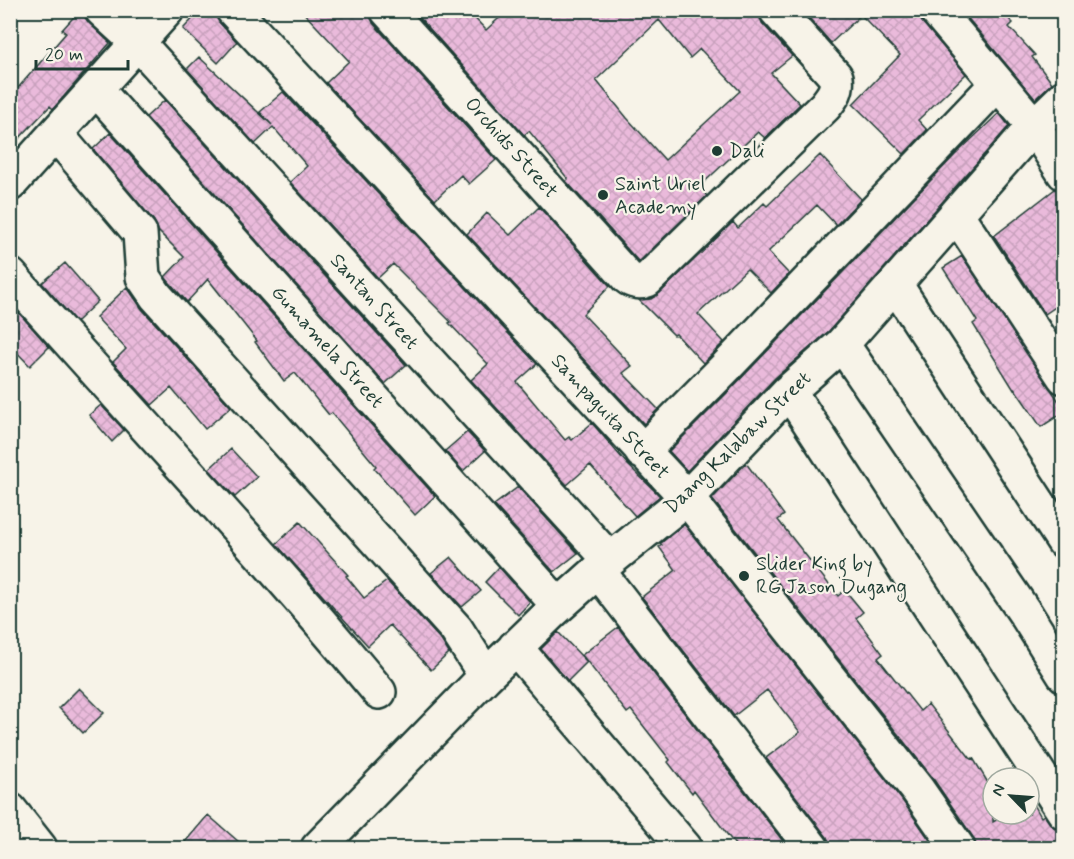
<svg xmlns="http://www.w3.org/2000/svg" width="1074" height="859" font-family="Mynerve,sans-serif">
<style>
.building{fill:url(#building-cross-hatch);stroke:#1f3d34;stroke-width:1.5;fill-rule:evenodd}
.lines{fill:none;stroke-linecap:round;stroke-linejoin:round}
.minor-casing{stroke:#1f3d34;stroke-width:38}
.minor{stroke:#f7f3e8;stroke-width:33}
.poi-dot{fill:#1f3d34;stroke:#f7f3e8;stroke-width:2}
.labels{text-anchor:middle;dominant-baseline:central;stroke-width:4.5;stroke-linejoin:round;paint-order:stroke}
.street-label{font-size:20px;fill:#1f3d34;stroke:#f7f3e8}
.poi-label{font-size:20px;fill:#1f3d34;stroke:#f7f3e8;text-anchor:start}
</style>
<defs>
<pattern id="building-cross-hatch" width="8" height="8" patternUnits="userSpaceOnUse" patternTransform="scale(1.5)"><rect width="8" height="8" fill="#eabadb"/><path d="M0 0l8 8M0 8l8-8" fill="none" stroke="#c8a1bd"/></pattern>
</defs>
<rect width="100%" height="100%" fill="#f7f3e8"/>
<filter id="ink" filterUnits="userSpaceOnUse"><feTurbulence type="fractalNoise" baseFrequency=".0167" numOctaves="2"/><feDisplacementMap in="SourceGraphic" scale="12" xChannelSelector="R" yChannelSelector="G"/><feConvolveMatrix kernelMatrix="1 2 1 2 8 2 1 2 1" color-interpolation-filters="sRGB"/></filter>
<g filter="url(#ink)">
<!-- building -->
<path class="building" d="M80 10H84V16L89 23 110 43 53 109 50 106 10 148V97L66 33 62 30Z
M201 10H215L219 22 237 42 218 63 183 29Z
M301 10H369L373 23 496 160 469 184 461 175 435 200 326 83 349 61Z
M413 10H467L486 30 508 10H758L762 23 792 56 771 73 800 104 765 138 758 132 699 187 707 196 639 262 566 181 568 179 529 131 524 135ZM659 20 690 58 700 49 740 91 665 160 627 118 596 80Z
M802 10H918L922 22 966 74 918 120 927 130 904 154 853 104 900 55 861 15 831 43Z
M961 10H1000L1013 23 1009 27 1035 55 1032 57 1052 83 1035 99Z
M199 57 272 125 260 112 283 92 537 364 517 382 565 440 569 437 572 440 592 423 628 465 660 496 635 516 590 465 567 485 471 380 488 364 449 323 451 322 393 264 378 278 290 182 307 166 273 127 255 144 187 69Z
M165 100 406 365 385 384 146 117Z
M999 113 1009 126 829 331 775 378 687 471 669 451 729 391 955 155Z
M110 133 435 496 415 515 374 468 376 466 332 413 329 415 295 373 284 381 255 342 257 341 208 279 187 302 171 284 165 277 184 257 159 232 154 221 93 149Z
M820 155 861 199 836 225 817 205 768 252 789 274 771 293 747 269 698 314 724 342 703 363 676 334 674 335 639 300 651 299 660 293 733 222 738 228 764 203 767 206Z
M1055 189 1064 192V301L1045 314 994 236Z
M539 207 610 286 583 314 632 366 623 373 658 409 644 424 467 234 487 213 510 235Z
M962 256 1064 409V412L1041 427 1015 389 1014 390 973 324 977 321 943 268Z
M65 263 98 301 76 322 42 283Z
M127 287 142 309 231 407 205 429 171 388 152 405 113 362 126 349 96 317Z
M19 313 49 347 30 366 10 345V320Z
M101 405 124 430 112 442 89 415Z
M467 432 485 451 463 471 445 451Z
M231 449 257 477 235 497 209 469Z
M746 463 784 515 778 520 838 596 845 590 863 612 856 618 883 654 878 658 920 711 928 704 971 759 973 758 993 791V822L1007 814H1029L1031 799 1041 817 1044 815 1055 828 1064 830V849H976L973 837 932 777 712 499Z
M518 487 578 553 554 572 494 505Z
M300 522 348 575 346 576 364 598 387 581 441 640 449 653 431 670 390 625 368 646 276 544Z
M684 524 902 800 936 849H830L827 837 766 758 800 732 767 690 734 716 642 597 676 570 659 547 662 545 660 544Z
M451 557 481 591 462 607 431 573Z
M499 567 530 602 518 615 485 582Z
M618 627 789 849H738L694 790 692 793 668 762 670 760 631 710 627 713 582 655Z
M558 632 587 662 568 681 541 649Z
M79 688 104 713 83 733 59 708Z
M208 815 247 849H179Z"/>
<g class="lines">
<!-- minor casing -->
<g class="minor-casing">
<path id="minor" d="M102 10 139 44 610 560
M233 10 687 498 917 789 958 848
M387 10 627 277C633 282 640 283 647 280L825 106C833 96 838 90 836 77L776 10
M936 10 1034 126 1064 173
M96 89 558 605
M56 134 140 233 143 277 156 296 456 629 486 676
M10 184 167 10
M957 215 1064 377
M10 275C133 415 261 549 379 692
M895 284 1064 542
M842 344 1027 616 1064 675
M789 391 1064 812
M642 452 727 366 997 84
M599 572 812 848
M515 647 685 848
M10 810 40 848
M318 848 486 676 553 611 610 560 687 498 789 391 842 344 1034 126 1064 97"/>
</g>
<!-- minor -->
<use href="#minor" class="minor"/>
</g>
</g>
<!-- markers -->
<g class="poi-dot">
<circle cx="717" cy="151" r="6"/>
<circle cx="603" cy="195" r="6"/>
<circle cx="744" cy="576" r="6"/>
</g>
<g class="labels">
<!-- street labels -->
<g class="street-label">
<text transform="translate(511 148) rotate(48)">Orchids Street</text>
<text transform="translate(374 302) rotate(48)">Santan Street</text>
<text transform="translate(327 347) rotate(48)">Gumamela Street</text>
<text transform="translate(610 417) rotate(47)">Sampaguita Street</text>
<text transform="translate(738 443) rotate(-44)">Daang Kalabaw Street</text>
</g>
<!-- poi labels -->
<g class="poi-label">
<text x="729" y="151">Dali</text>
<text x="615" y="184">Saint Uriel<tspan x="615" dy="23">Academy</tspan></text>
<text x="756" y="564">Slider King by<tspan x="756" dy="23">RG Jason Dugang</tspan></text>
</g>
</g>
<!-- margin -->
<rect width="1074" height="859" fill="none" stroke="#f7f3e8" stroke-width="36"/>
<rect x="18" y="18" width="1038" height="823" fill="none" stroke="#1f3d34" stroke-width="2" filter="url(#ink)"/>
<!-- north arrow -->
<g transform="translate(1011 796) rotate(295)"><circle r="28" fill="#f7f3e8" stroke="#a1aaa0" stroke-width="1.5"/>
<path d="M0-4.5L10 22L0 15L-10 22Z" fill="#1f3d34"/>
<text y="-9" font-size="16" font-weight="bold" text-anchor="middle" fill="#1f3d34">N</text>
</g>
<!-- scale -->
<path d="M36 60v9h92v-9" fill="none" stroke="#1f3d34" stroke-width="3"/>
<text x="45" y="60" font-size="18" fill="#1f3d34" stroke="#f7f3e8" stroke-width="4.5" paint-order="stroke">20 m</text>
</svg>
